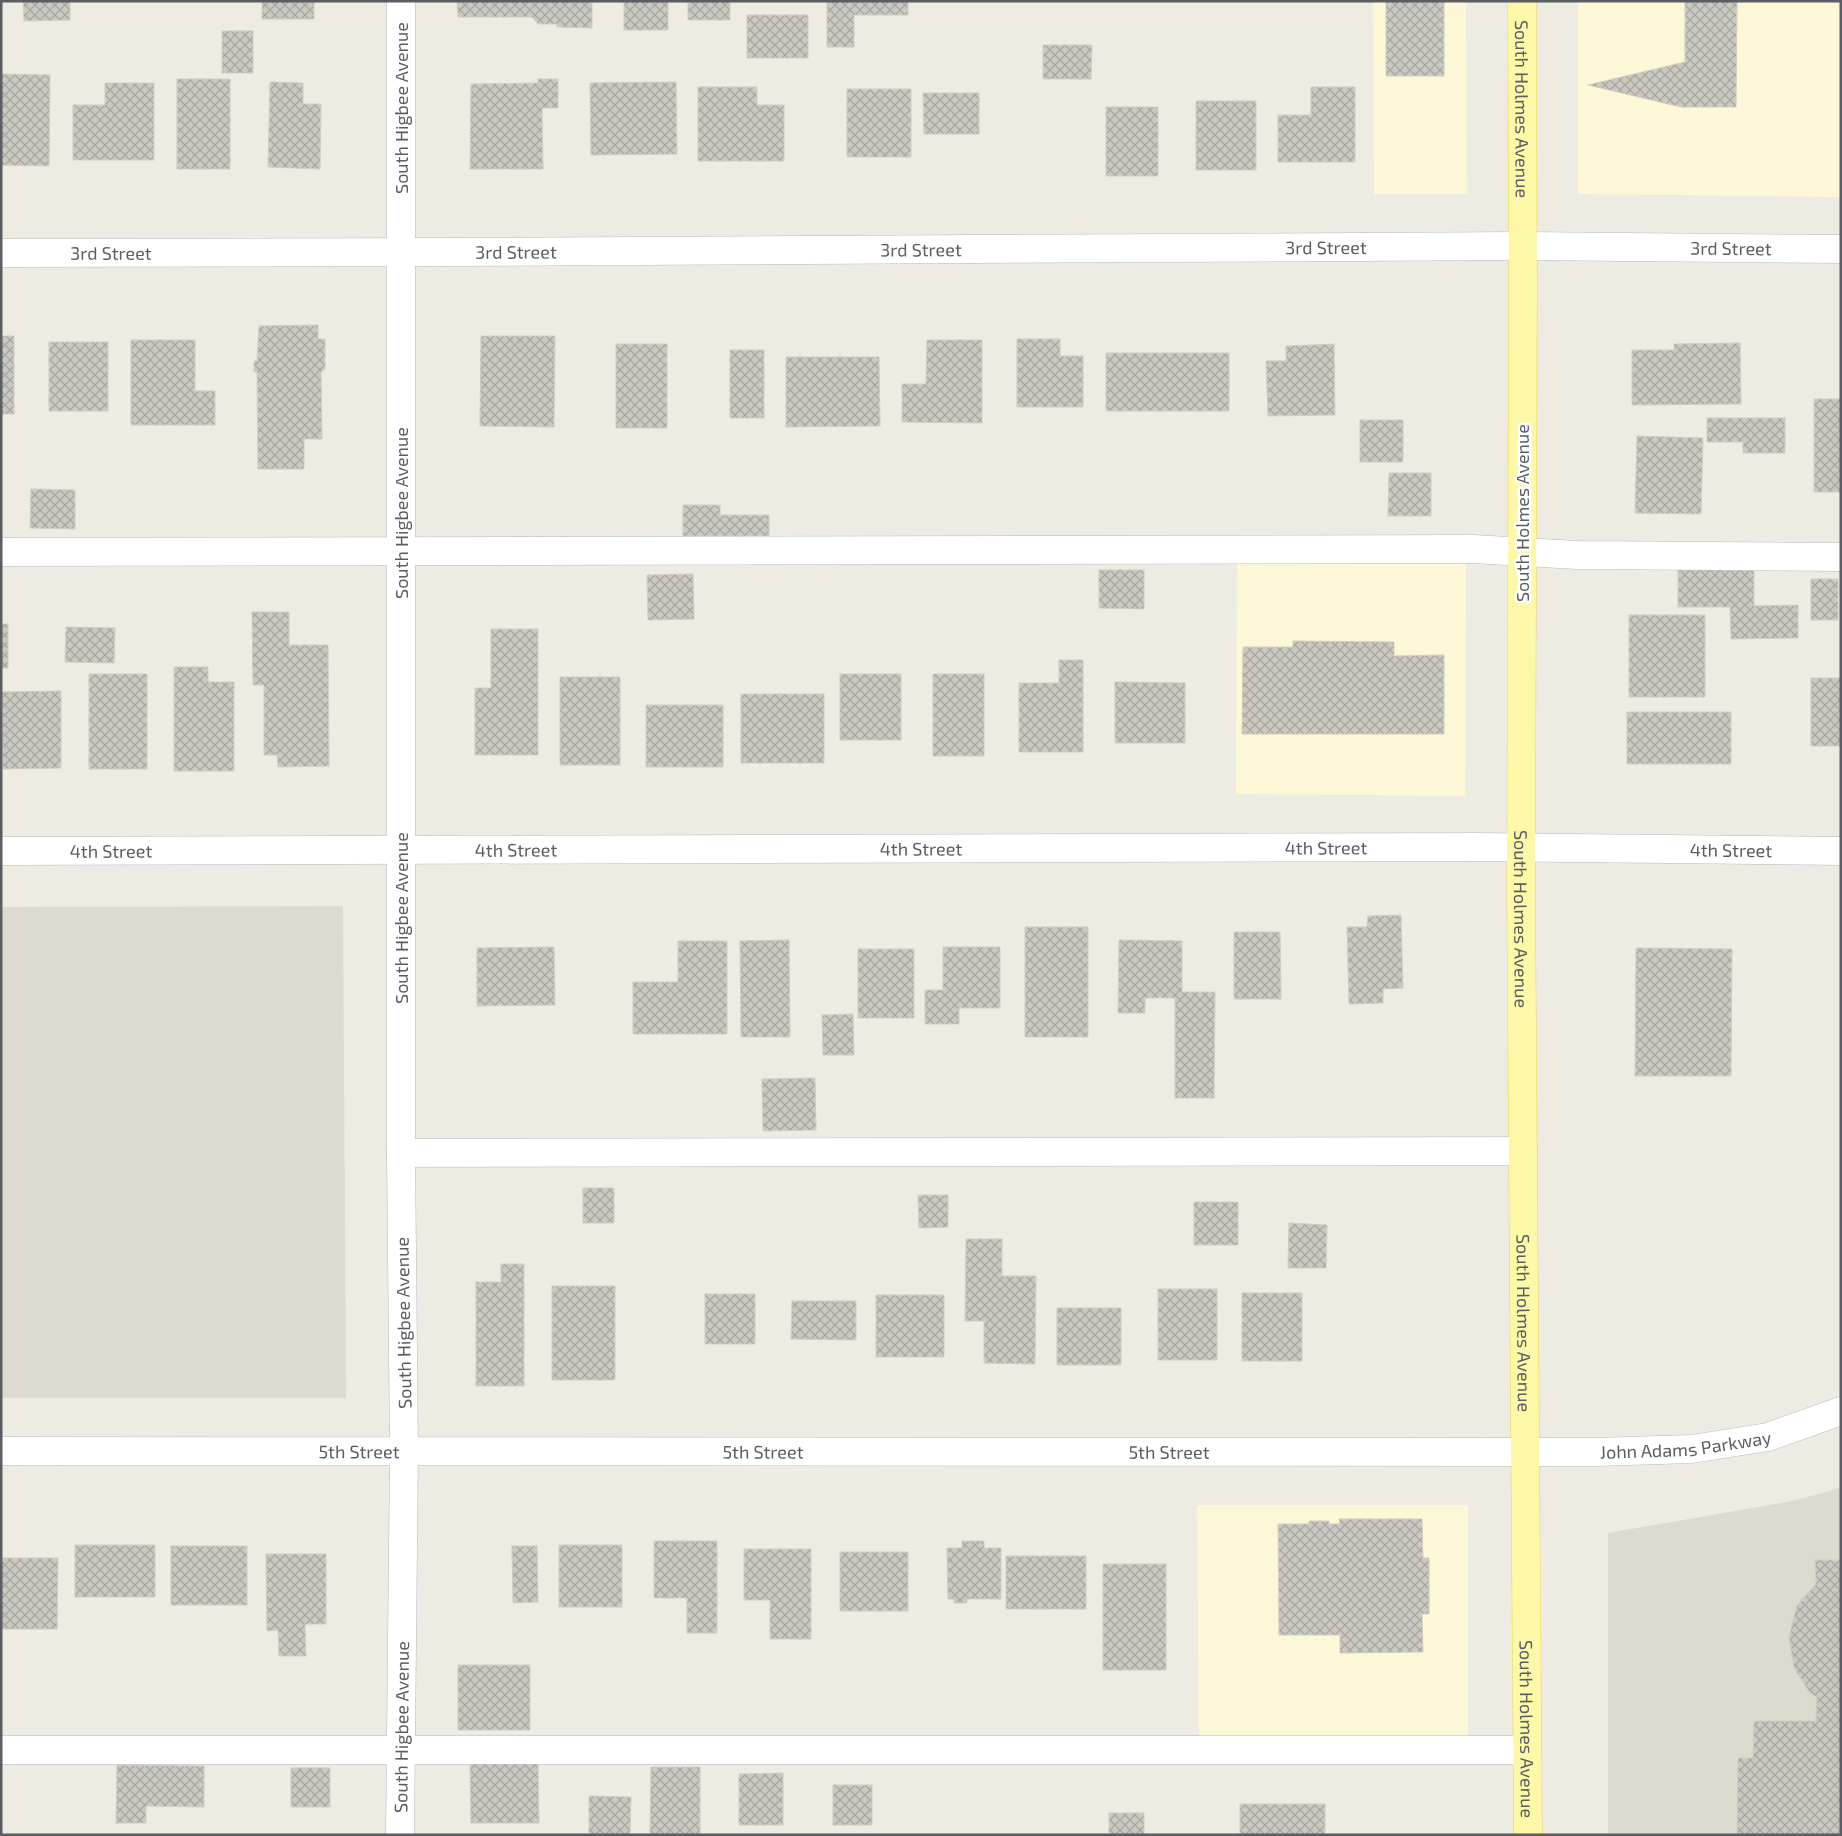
<svg xmlns="http://www.w3.org/2000/svg" width="1842" height="1836" font-family="'Exo 2',sans-serif">
<style>
.commercial{fill:#fcf8d7}
.education{fill:#dddbd0}
.building{fill:url(#building-cross-hatch);stroke:#d1cec0}
.lines{fill:none;stroke-linecap:round;stroke-linejoin:round}
.minor-casing{stroke:#b7b9be;stroke-width:29}
.major-casing{stroke:#edd45b;stroke-width:29}
.minor{stroke:#fff;stroke-width:28}
.major{stroke:#fcf8a7;stroke-width:28}
.labels{text-anchor:middle;dominant-baseline:central;stroke-width:5;stroke-linejoin:round;paint-order:stroke}
.street-label{font-size:18px;fill:#5a5d62;stroke:#fff}
</style>
<defs>
<pattern id="building-cross-hatch" width="8" height="8" patternUnits="userSpaceOnUse" patternTransform="scale(1.25)"><rect width="8" height="8" fill="#cac8c1"/><path d="M0 0l8 8M0 8l8-8" fill="none" stroke="#a7a6a0"/></pattern>
</defs>
<rect width="100%" height="100%" fill="#edebe2"/>
<!-- commercial -->
<path class="commercial" d="M1373 1H1466L1467 194H1374Z
M1578 1H1841V197L1578 194Z
M1237 562 1466 563 1465 796 1236 794Z
M1197 1505H1468V1739L1199 1740Z"/>
<!-- education -->
<path class="education" d="M343 906 346 1398H1V907Z
M1841 1487V1835H1608V1533L1787 1502 1823 1493Z"/>
<!-- building -->
<path class="building" d="M23 1H70V20L24 21Z
M262 1H314V19H262Z
M457 1H592V28L557 27V24H538L532 17H458Z
M624 1H668V30H624Z
M688 1H730V20H688Z
M827 1H908V15H854V47H827Z
M1386 1H1444V76H1386Z
M1685 1H1737L1736 107H1681L1588 85 1685 62Z
M747 15H808V58H747Z
M222 31H253V73H222Z
M1043 45H1092L1091 79H1043Z
M1 74 50 75 49 166 1 165Z
M177 79H230V169H177Z
M538 79H558V108H542L543 169H470L471 84 538 83Z
M270 82 303 83V104H321L320 169 268 167Z
M676 82 677 154 591 155 590 83Z
M105 83H154V160H73V105H105Z
M698 87H757V105H784V161H698Z
M1311 87H1355V162H1278V115H1311Z
M847 89H911V157H847Z
M923 93H979V134H924Z
M1196 101H1256V170H1196Z
M1106 107H1158V176H1106Z
M318 325V339H325V369L321 372 322 439H304V469H258L257 372H254V361H257L259 326Z
M1 336H14V414H1Z
M481 336H555L554 427 480 426Z
M1017 339H1060V356H1083V407H1017Z
M131 340H195V391H215V425H131Z
M927 340H982V423L902 422V384H926Z
M49 342H108V411H49Z
M1740 343 1741 404 1632 405V350H1674V344Z
M616 344H667V428H616Z
M1334 344 1335 415 1268 416 1266 361H1286V346Z
M730 350H764V418H730Z
M1106 353H1229V411H1106Z
M786 357H879L880 426 786 427Z
M1814 399H1841V492H1814Z
M1707 418H1785V453H1743V442H1707Z
M1360 420H1403V462H1360Z
M1637 436 1703 438 1701 514 1635 513Z
M1389 473H1431V516H1388Z
M31 489 75 490V529L30 528Z
M683 505H720V515H769V536H683Z
M1754 569V606L1798 605V638L1731 639 1730 607H1678V570Z
M1099 570H1144V609L1099 608Z
M693 574 694 619 648 620 647 575Z
M1811 579H1838V620H1811Z
M252 612H289V645H328L329 766 278 767 277 755H264V685H253Z
M1629 615H1705V697H1629Z
M1 624H8V668H1Z
M66 627 115 628 114 663 65 662Z
M491 629H538V755H475V688H491Z
M1293 641 1394 642V656L1444 655V734H1242L1243 647H1293Z
M1059 660H1083V752H1019V683H1059Z
M174 667H208V682H234V771H174Z
M89 674H147V769H89Z
M840 674H901V740H840Z
M933 674H984V756H933Z
M560 677H620V765H560Z
M1811 678H1841V746H1811Z
M1115 682 1185 683V743H1115Z
M61 691V768L3 769 2 692Z
M741 694H824V763H741Z
M646 705H723V767H646Z
M1627 712H1731V764H1627Z
M1401 915 1403 988 1383 989V1003L1349 1004 1347 927H1367L1368 916Z
M1025 927H1088V1037H1025Z
M1234 932H1280L1281 999H1234Z
M789 940 790 1037H741L740 941Z
M1119 940 1182 941V992H1215L1214 1098H1175V998H1145V1013H1118Z
M678 941H727V1034H633V982H678Z
M554 947 555 1005 477 1006V948Z
M943 947H1000V1008H959V1024H925V990H943Z
M1636 948 1732 949 1731 1076H1635Z
M858 949H914V1018H858Z
M853 1014 854 1055H823L822 1015Z
M815 1078 816 1130 763 1131 762 1079Z
M583 1188H614V1223H583Z
M918 1195H948V1227L919 1228Z
M1194 1202H1238V1245H1194Z
M1289 1223 1327 1225 1326 1268H1288Z
M966 1239H1002V1276H1036L1035 1364 984 1363V1321H965Z
M501 1264H524V1386H476V1282H501Z
M552 1286H615V1380H552Z
M1158 1289H1217V1360H1158Z
M1242 1293H1302V1361H1242Z
M705 1294H755V1344H705Z
M876 1295H944V1357H876Z
M792 1301H856V1340L791 1339Z
M1057 1308H1121V1365H1057Z
M1339 1519H1422L1423 1558H1429V1614H1422L1423 1652 1340 1653V1635H1279L1278 1524H1309V1521H1329V1524H1340Z
M654 1541H717V1633H687V1598H654Z
M962 1541H984V1548H1001V1599H967V1603H954V1599H948L947 1548H962Z
M75 1545H155V1597H75Z
M559 1545H622V1607H559Z
M171 1546H247V1605H171Z
M512 1546H537L538 1602 513 1603Z
M744 1549H811V1639H770V1600H744Z
M840 1552H908V1611H840Z
M266 1554H326V1624H305L306 1656H279L278 1630 267 1631Z
M1006 1556H1086V1609H1006Z
M1 1558H58L57 1629H1Z
M1815 1560H1841V1835H1737L1738 1758H1753L1754 1721H1816L1817 1697 1810 1693 1794 1668 1789 1637 1797 1605 1816 1584Z
M1103 1564H1166V1670H1103Z
M458 1665H530V1730H458Z
M470 1764H538L539 1823H471Z
M117 1765 204 1766V1807L146 1806V1823H116Z
M651 1767H700V1835H650Z
M291 1768H330V1807H291Z
M783 1773V1825H739V1774Z
M833 1785H872V1825H833Z
M589 1796 631 1797 630 1835H589Z
M1240 1804H1325V1835H1240Z
M1109 1813H1144V1835H1109Z"/>
<g class="lines">
<!-- minor casing -->
<g class="minor-casing">
<g id="minor">
<path id="s1" d="M1 253 449 252 1523 246 1841 249"/>
<path d="M1 552 1473 549 1577 555 1841 557"/>
<path id="s2" d="M1 851 1478 847 1841 851"/>
<path d="M401 1153 1523 1151"/>
<path id="s3" d="M1 1451 1596 1452 1692 1449 1768 1437 1841 1411"/>
<path d="M1 1750H1527"/>
<path id="s4" d="M400 1835 404 1452 401 1153V1"/>
</g>
</g>
<!-- major casing -->
<g class="major-casing">
<g id="major">
<path id="s5" d="M1522 1 1523 289 1521 890 1528 1835"/>
</g>
</g>
<!-- minor -->
<use href="#minor" class="minor"/>
<!-- major -->
<use href="#major" class="major"/>
</g>
<g class="labels">
<!-- street labels -->
<g class="street-label">
<text transform="translate(401 108) rotate(-90)">South Higbee Avenue</text>
<text stroke="none"><textPath href="#s5" startOffset="108">South Holmes Avenue</textPath></text>
<text stroke="none"><textPath href="#s1" startOffset="1325">3rd Street</textPath></text>
<text stroke="none"><textPath href="#s1" startOffset="1730">3rd Street</textPath></text>
<text stroke="none"><textPath href="#s1" startOffset="920">3rd Street</textPath></text>
<text stroke="none"><textPath href="#s1" startOffset="515">3rd Street</textPath></text>
<text stroke="none"><textPath href="#s1" startOffset="110">3rd Street</textPath></text>
<text transform="translate(401 513) rotate(-90)">South Higbee Avenue</text>
<text transform="translate(1522 513) rotate(-90)">South Holmes Avenue</text>
<text stroke="none"><textPath href="#s2" startOffset="1325">4th Street</textPath></text>
<text stroke="none"><textPath href="#s2" startOffset="920">4th Street</textPath></text>
<text stroke="none"><textPath href="#s2" startOffset="1730">4th Street</textPath></text>
<text stroke="none"><textPath href="#s2" startOffset="515">4th Street</textPath></text>
<text stroke="none"><textPath href="#s2" startOffset="110">4th Street</textPath></text>
<text transform="translate(401 918) rotate(-90)">South Higbee Avenue</text>
<text stroke="none"><textPath href="#s5" startOffset="918">South Holmes Avenue</textPath></text>
<text transform="translate(403 1323) rotate(-91)">South Higbee Avenue</text>
<text stroke="none"><textPath href="#s5" startOffset="1322">South Holmes Avenue</textPath></text>
<text stroke="none"><textPath href="#s3" startOffset="1685">John Adams Parkway</textPath></text>
<text stroke="none"><textPath href="#s3" startOffset="358">5th Street</textPath></text>
<text stroke="none"><textPath href="#s3" startOffset="762">5th Street</textPath></text>
<text stroke="none"><textPath href="#s3" startOffset="1168">5th Street</textPath></text>
<text stroke="none"><textPath href="#s4" startOffset="108">South Higbee Avenue</textPath></text>
<text stroke="none"><textPath href="#s5" startOffset="1728">South Holmes Avenue</textPath></text>
</g>
</g>
<!-- border -->
<rect width="1842" height="1836" fill="none" stroke="#5a5d62" stroke-width="5"/>
</svg>
